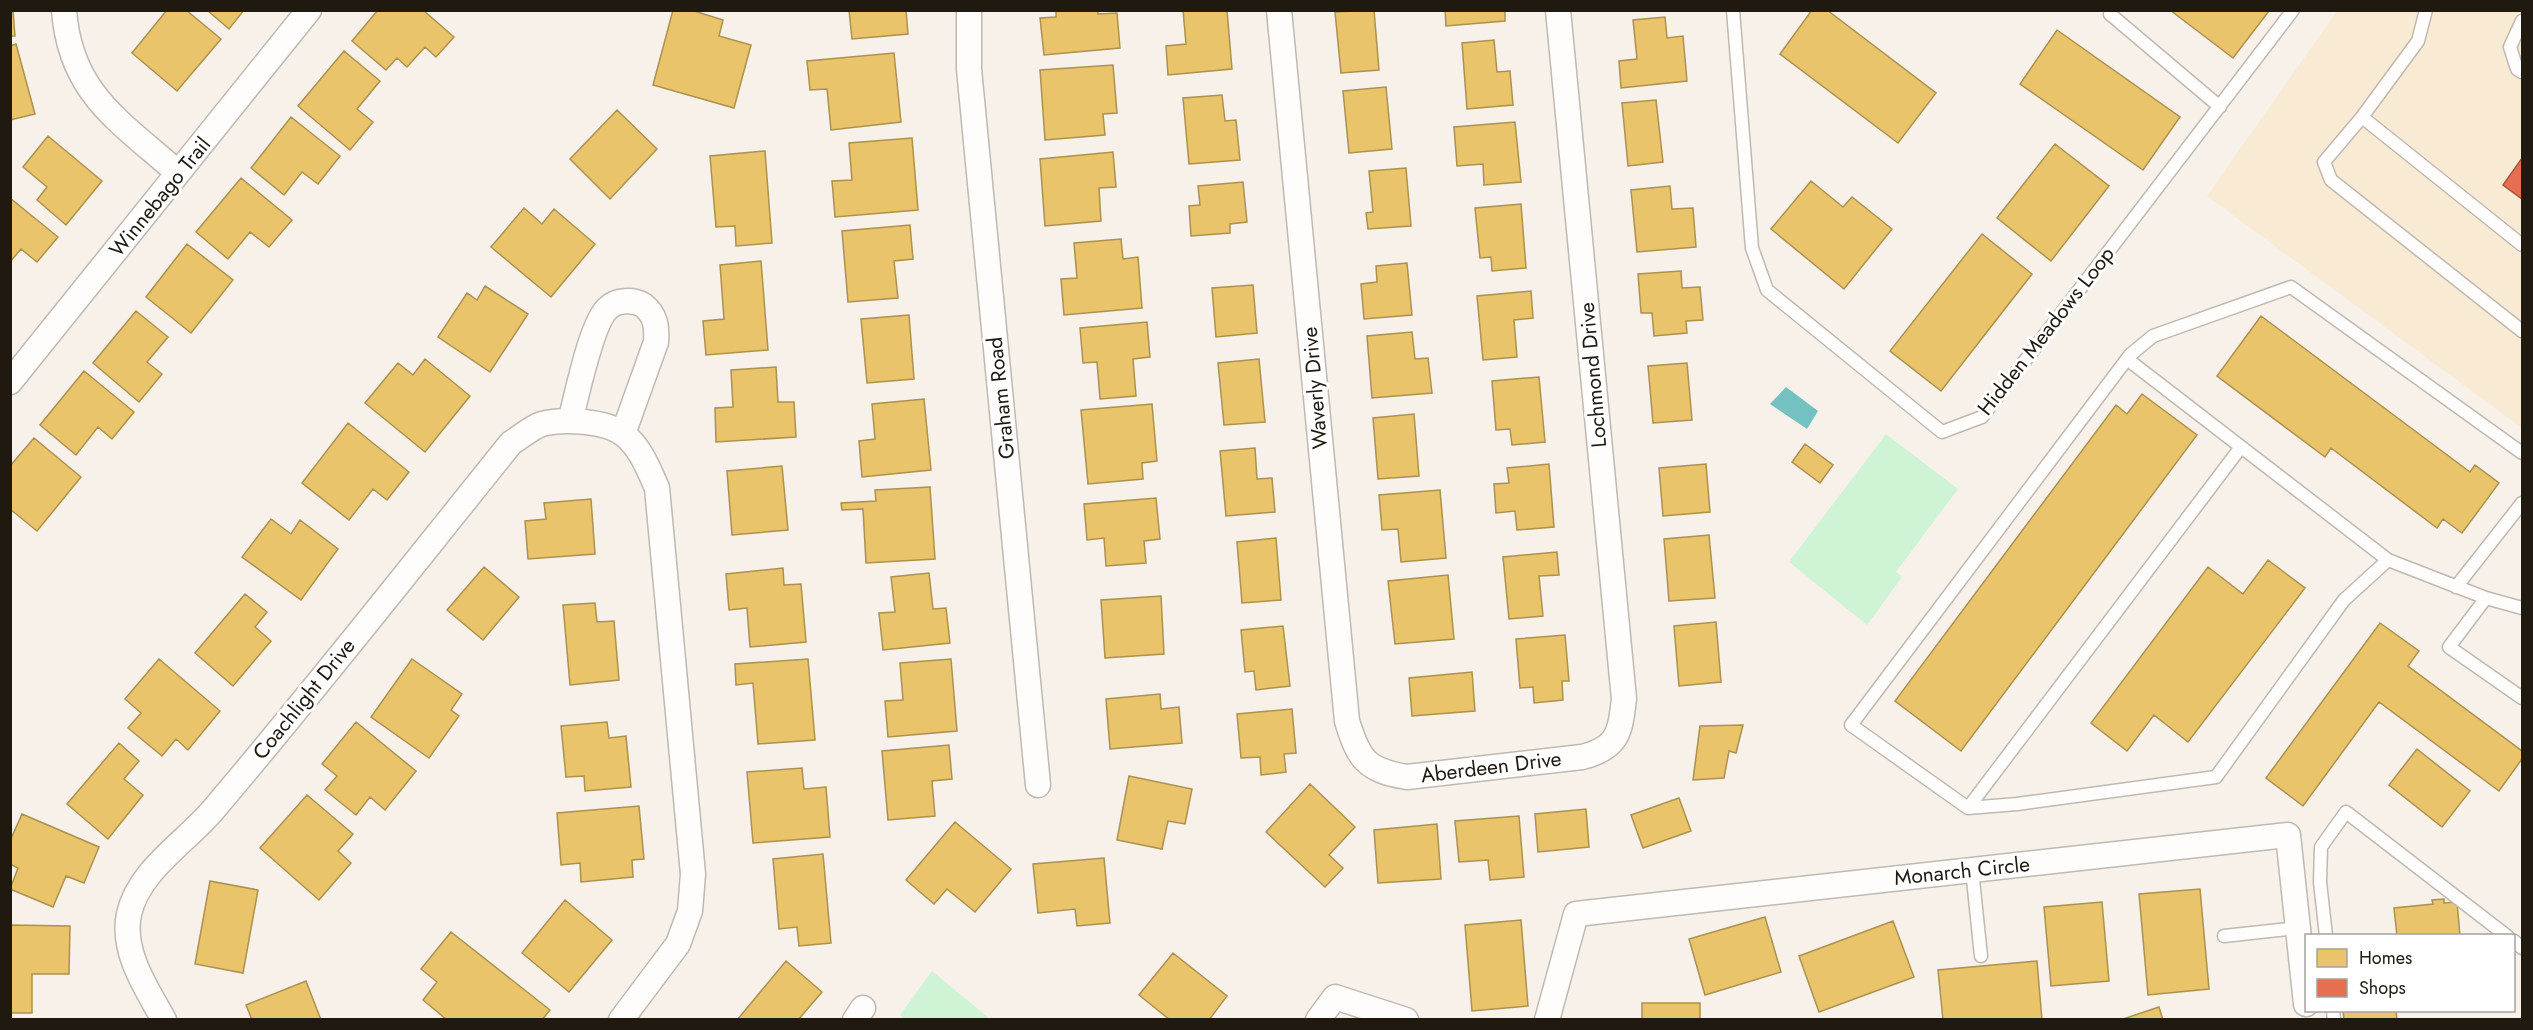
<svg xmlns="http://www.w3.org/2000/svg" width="2533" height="1030" font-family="Jost,sans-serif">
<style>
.built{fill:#f9ead4}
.green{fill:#cff4d5}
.water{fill:#73c1c0}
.homes{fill:#e9c46a;stroke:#ac914f;stroke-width:1.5}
.shops{fill:#e76f51;stroke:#ab553d;stroke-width:1.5}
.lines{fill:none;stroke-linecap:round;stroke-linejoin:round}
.lane-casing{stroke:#bfb9b1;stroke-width:15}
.street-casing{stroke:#bfb9b1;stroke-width:27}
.lane{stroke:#fefdfc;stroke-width:12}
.street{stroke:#fefdfc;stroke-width:24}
.labels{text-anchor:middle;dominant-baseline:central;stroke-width:6;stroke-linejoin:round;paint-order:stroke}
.street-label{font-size:21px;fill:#1f190f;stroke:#fff}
</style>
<rect width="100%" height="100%" fill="#f7f1e9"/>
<!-- built -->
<path class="built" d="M2337 11H2522V428L2207 196Z"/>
<!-- green -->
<path class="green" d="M1886 434 1958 489 1896 572 1902 577 1867 625 1789 562Z
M932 971 990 1019 905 1020 900 1015Z"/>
<!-- water -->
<path class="water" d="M1786 387 1818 411 1807 429 1770 404Z"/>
<!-- homes -->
<path class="homes" d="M10 10H13L15 36H10Z
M167 10H186L221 39 177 91 132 53Z
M207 10H244L229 29Z
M378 10H423L454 37 436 57 425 47 407 67 397 58 386 70 352 41Z
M673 10H691L723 20 719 36 751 45 734 108 653 85Z
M849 10H906L908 34 852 39Z
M1056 10H1098V14L1117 13 1120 48 1044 55 1040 18 1056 17Z
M1183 10H1227L1232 69 1168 75 1166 46 1186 44Z
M1374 10 1379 70 1341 73 1335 12Z
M1445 10H1505V21L1446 26Z
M1812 10H1827L1936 93 1898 143 1780 54Z
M2170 10H2268L2269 11 2233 58Z
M1665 17 1667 38 1683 36 1687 81 1621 88 1619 61 1637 59 1633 20Z
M2057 30 2180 117 2143 170 2020 84Z
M1494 40 1497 72 1510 71 1513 105 1467 109 1462 43Z
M16 44 35 114 10 120V46Z
M344 51 380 81 357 109 373 122 350 150 298 106Z
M894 53 901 122 831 130 827 89 810 90 807 61Z
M1113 65 1117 113 1103 114 1105 135 1045 140 1040 70Z
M1386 87 1392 149 1349 153 1343 91Z
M1222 95 1225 121 1236 120 1240 160 1189 164 1183 98Z
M1656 100 1663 162 1628 166 1622 103Z
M617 110 657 149 610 199 570 159Z
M291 117 340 156 318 184 302 172 284 195 251 168Z
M1515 122 1521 182 1484 185 1483 164 1457 166 1454 127Z
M48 136 102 181 66 225 37 200 47 187 23 167Z
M912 138 918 210 835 217 832 181 852 180 849 143Z
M2055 144 2109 186 2051 261 1997 218Z
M765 151 772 243 736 246 735 226 716 227 710 156Z
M1113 152 1116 187 1099 188 1101 221 1045 226 1040 159Z
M1406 168 1411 226 1368 229 1366 213 1373 212 1369 171Z
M241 178 292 220 269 247 250 232 228 259 196 232Z
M1811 181 1843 207 1852 197 1892 229 1844 289 1771 229Z
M1243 182 1247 222 1230 224V233L1191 236 1189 206 1200 205 1198 186Z
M1670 186 1672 209 1693 208 1696 247 1637 252 1631 190Z
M10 198 58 237 37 262 21 249 10 262Z
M1521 204 1526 268 1492 271 1491 257 1480 258 1475 208Z
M524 208 542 224 554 209 595 244 551 297 491 247Z
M910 225 913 259 894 261 898 298 848 302 842 231Z
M1982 234 2032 274 1941 391 1890 351Z
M1121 239 1123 259 1138 257 1142 308 1064 315 1061 279 1077 278 1074 243Z
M187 244 233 280 191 333 146 297Z
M761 261 768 350 706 355 703 321 724 319 720 265Z
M1407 263 1412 315 1364 319 1361 284 1377 282 1376 266Z
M1681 271 1682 288 1700 287 1703 320 1686 321 1687 333 1654 336 1652 313H1641L1638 274Z
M1253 285 1257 333 1216 337 1212 288Z
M485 286 528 314 490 372 438 337 467 293 477 300Z
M1531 291 1533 318 1514 320 1517 357 1483 360 1477 296Z
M136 311 168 337 147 362 162 374 139 402 93 363Z
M909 315 914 379 867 383 861 319Z
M2261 316 2470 472 2475 465 2499 483 2462 533 2443 519 2437 528 2331 448 2325 457 2217 376Z
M1147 322 1150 357 1133 359 1136 396 1100 399 1097 362 1083 363 1080 328Z
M1412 332 1415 359 1428 358 1432 393 1372 398 1367 336Z
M425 359 470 396 425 452 365 403 398 363 413 375Z
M1259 359 1265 422 1224 425 1218 363Z
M1687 363 1692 420 1653 423 1648 366Z
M776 367 778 402H794L796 437 716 442 715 408 733 407 731 370Z
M84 371 134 412 112 439 98 427 76 455 40 425Z
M1539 377 1545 442 1512 445 1510 429 1496 430 1492 381Z
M2142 394 2197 435 1961 751 1895 701 2116 405 2127 414Z
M924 399 931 470 862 477 859 441 875 439 872 404Z
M1152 404 1157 461 1142 463 1143 479 1088 484 1081 410Z
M1414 414 1419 476 1378 479 1373 418Z
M348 423 409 472 387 500 373 489 349 520 302 483Z
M34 438 81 477 37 531 10 509V466Z
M1805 444 1833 465 1820 483 1792 462Z
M1255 448 1257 479 1272 478 1275 512 1226 516 1220 451Z
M1549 464 1554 527 1517 530 1515 511 1496 513 1494 484 1509 483 1507 468Z
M1706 464 1710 512 1663 516 1659 468Z
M782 466 788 530 732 535 727 471Z
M930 487 935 559 866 563 863 509 842 510 841 503 876 501 875 490Z
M1440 490 1446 558 1401 562 1398 529 1382 530 1379 495Z
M1156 498 1160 539 1144 541 1146 563 1106 566 1104 538 1087 540 1084 504Z
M591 499 595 554 528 559 525 521 546 519 544 503Z
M271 519 291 534 300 520 338 549 301 600 242 557Z
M1709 535 1715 598 1669 601 1664 539Z
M1276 538 1281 600 1242 603 1237 542Z
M1557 552 1559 575 1539 576 1543 616 1509 619 1503 557Z
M2268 560 2305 588 2188 742 2154 715 2127 751 2091 723 2208 567 2243 594Z
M484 567 519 597 483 640 447 610Z
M783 568 784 585 801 584 806 642 750 647 747 608 729 610 726 574Z
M929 573 933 609 946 608 950 643 883 650 879 613 895 612 891 577Z
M1448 575 1454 639 1395 644 1388 581Z
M245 594 267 612 255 627 271 641 233 686 195 653Z
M1161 596 1164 654 1105 658 1101 600Z
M595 603 597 622 614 621 619 680 570 685 563 605Z
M1716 622 1721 682 1679 686 1674 626Z
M2380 623 2419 651 2408 666 2522 751V759L2499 791 2379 702 2303 806 2266 778Z
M1283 626 1290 686 1256 690 1254 671 1245 672 1241 630Z
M1565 635 1569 681H1562L1563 700 1534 703 1533 687 1520 688 1516 639Z
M159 659 220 711 188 750 176 739 162 756 128 728 141 713 125 699Z
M412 659 462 694 451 710 459 716 429 758 371 717Z
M808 659 815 740 758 744 753 683 736 685 735 664Z
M951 659 957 731 888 737 885 701 903 700 900 663Z
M1472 672 1475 711 1412 716 1409 678Z
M1160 694 1161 709 1179 707 1182 743 1110 749 1106 699Z
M1292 709 1296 753 1284 754 1286 772 1261 775 1260 757 1241 758 1237 714Z
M356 722 416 771 385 810 370 797 356 815 325 790 337 776 322 764Z
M607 722 609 738 626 736 631 787 585 791 584 776 566 777 561 726Z
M1743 725 1736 753 1729 751 1724 778 1693 780 1700 726Z
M119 743 139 761 124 779 143 795 108 839 67 804Z
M949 745 952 779 932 781 935 816 888 820 882 751Z
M2417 749 2470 791 2442 827 2389 785Z
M802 768 804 789 826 787 830 837 753 843 747 772Z
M1129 776 1192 789 1185 824 1168 821 1162 849 1117 840Z
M1310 784 1355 827 1329 855 1343 868 1325 887 1266 832Z
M307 795 353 834 338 851 351 863 319 900 260 848Z
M1679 798 1691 831 1643 848 1631 815Z
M639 806 644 859 632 860 633 877 581 882 580 863 561 865 557 813Z
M1586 809 1589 847 1538 852 1535 814Z
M22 814 99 847 84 883 66 876 53 907 10 889 18 868 10 864V841Z
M1519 816 1524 877 1490 880 1488 860 1459 862 1455 821Z
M955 822 1011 869 975 912 947 889 934 904 906 880Z
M1437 824 1441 879 1378 883 1374 830Z
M823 854 831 943 799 946 797 927 779 929 773 859Z
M1104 858 1110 923 1077 926 1075 909 1038 913 1033 864Z
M210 881 258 890 243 973 195 964Z
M2200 889 2209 989 2148 995 2139 894Z
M2444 899V903L2457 902 2460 936H2397L2394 908 2433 904 2432 900Z
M565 900 612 940 569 992 522 953Z
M2102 902 2109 981 2051 986 2044 907Z
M1765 917 1781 972 1705 995 1689 939Z
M1521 920 1528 1006 1472 1011 1465 925Z
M1893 921 1914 977 1819 1012 1799 956Z
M10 925 70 926 69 974H32V1013H10Z
M451 932 550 1010 542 1020H447L423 1000 437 982 421 969Z
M1173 953 1227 996 1209 1020H1170L1139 995Z
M786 961 822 992 798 1020H737Z
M2037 961 2042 1020H1943L1938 970Z
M306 981 321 1020H252L246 1005Z
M1642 1003H1700V1020H1642Z
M2159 1007 2163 1020H2120Z
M2343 1010H2396L2397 1020H2344Z"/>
<!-- shops -->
<path class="shops" d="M2522 158V199L2503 185Z"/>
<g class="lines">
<!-- lane casing -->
<g class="lane-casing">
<path id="lane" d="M1733 10 1752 248 1767 290 1942 432 1982 417 2293 10
M2426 10 2418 41 2362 117 2324 162 2331 180 2522 331
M2110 14 2220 107
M2522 21 2510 47 2517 69 2522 72
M2362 117 2522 245
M2127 359 2388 560
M2522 453 2291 287 2153 336 2130 355 1851 725 1968 808 2017 804 2216 777 2344 600 2388 560 2486 598 2522 608
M2456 587 2522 503
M2486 598 2449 647 2522 698
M1968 808 2241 447
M1972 870 1981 956
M2224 936 2298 928
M2326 936 2320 882 2321 847 2346 812 2507 936
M2514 941 2522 948
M2333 1010 2334 1020"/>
</g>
<!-- street casing -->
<g class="street-casing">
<path id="street" d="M64 10C70 94 121 122 178 173
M969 10V69L1038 785
M1279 10 1347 721C1359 760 1366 770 1407 777L1582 757C1618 748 1620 733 1624 699L1558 10
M10 382 309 10
M570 421C577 396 591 323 608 308 616 300 633 299 643 305 656 315 657 327 656 342L623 434
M164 1020C147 989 121 952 129 914 139 870 185 843 213 810 315 690 412 566 511 443 521 437 532 427 542 424 563 418 606 421 623 434 640 446 649 470 657 488L693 874 690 911 678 944 621 1020
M855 1020 863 1008
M1318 1020 1335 997 1406 1020
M1547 1020 1576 914 2288 835 2306 1004"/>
</g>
<!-- lane -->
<use href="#lane" class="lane"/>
<!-- street -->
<use href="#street" class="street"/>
</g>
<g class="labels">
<!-- street labels -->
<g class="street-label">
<text transform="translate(160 197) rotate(-51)">Winnebago Trail</text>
<text transform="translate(2046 331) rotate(-52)">Hidden Meadows Loop</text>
<text transform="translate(1593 375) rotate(-95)">Lochmond Drive</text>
<text transform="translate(1315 388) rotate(-95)">Waverly Drive</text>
<text transform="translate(1001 398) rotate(-96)">Graham Road</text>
<text transform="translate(304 699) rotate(-51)">Coachlight Drive</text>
<text transform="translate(1491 767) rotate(-7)">Aberdeen Drive</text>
<text transform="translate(1962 871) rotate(-6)">Monarch Circle</text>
</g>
</g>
<!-- border -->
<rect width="2533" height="1030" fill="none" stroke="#1f190f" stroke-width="24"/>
<!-- legend -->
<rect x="2305" y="934" width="210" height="78" fill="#ffffff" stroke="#a5a39f" stroke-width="1.5"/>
<rect x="2317" y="949" width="30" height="18" fill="#e9c46a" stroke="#a5a39f" stroke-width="1.5"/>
<text x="2359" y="964" font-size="18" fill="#1f190f">Homes</text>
<rect x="2317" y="979" width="30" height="18" fill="#e76f51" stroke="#a5a39f" stroke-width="1.5"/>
<text x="2359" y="994" font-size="18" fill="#1f190f">Shops</text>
</svg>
